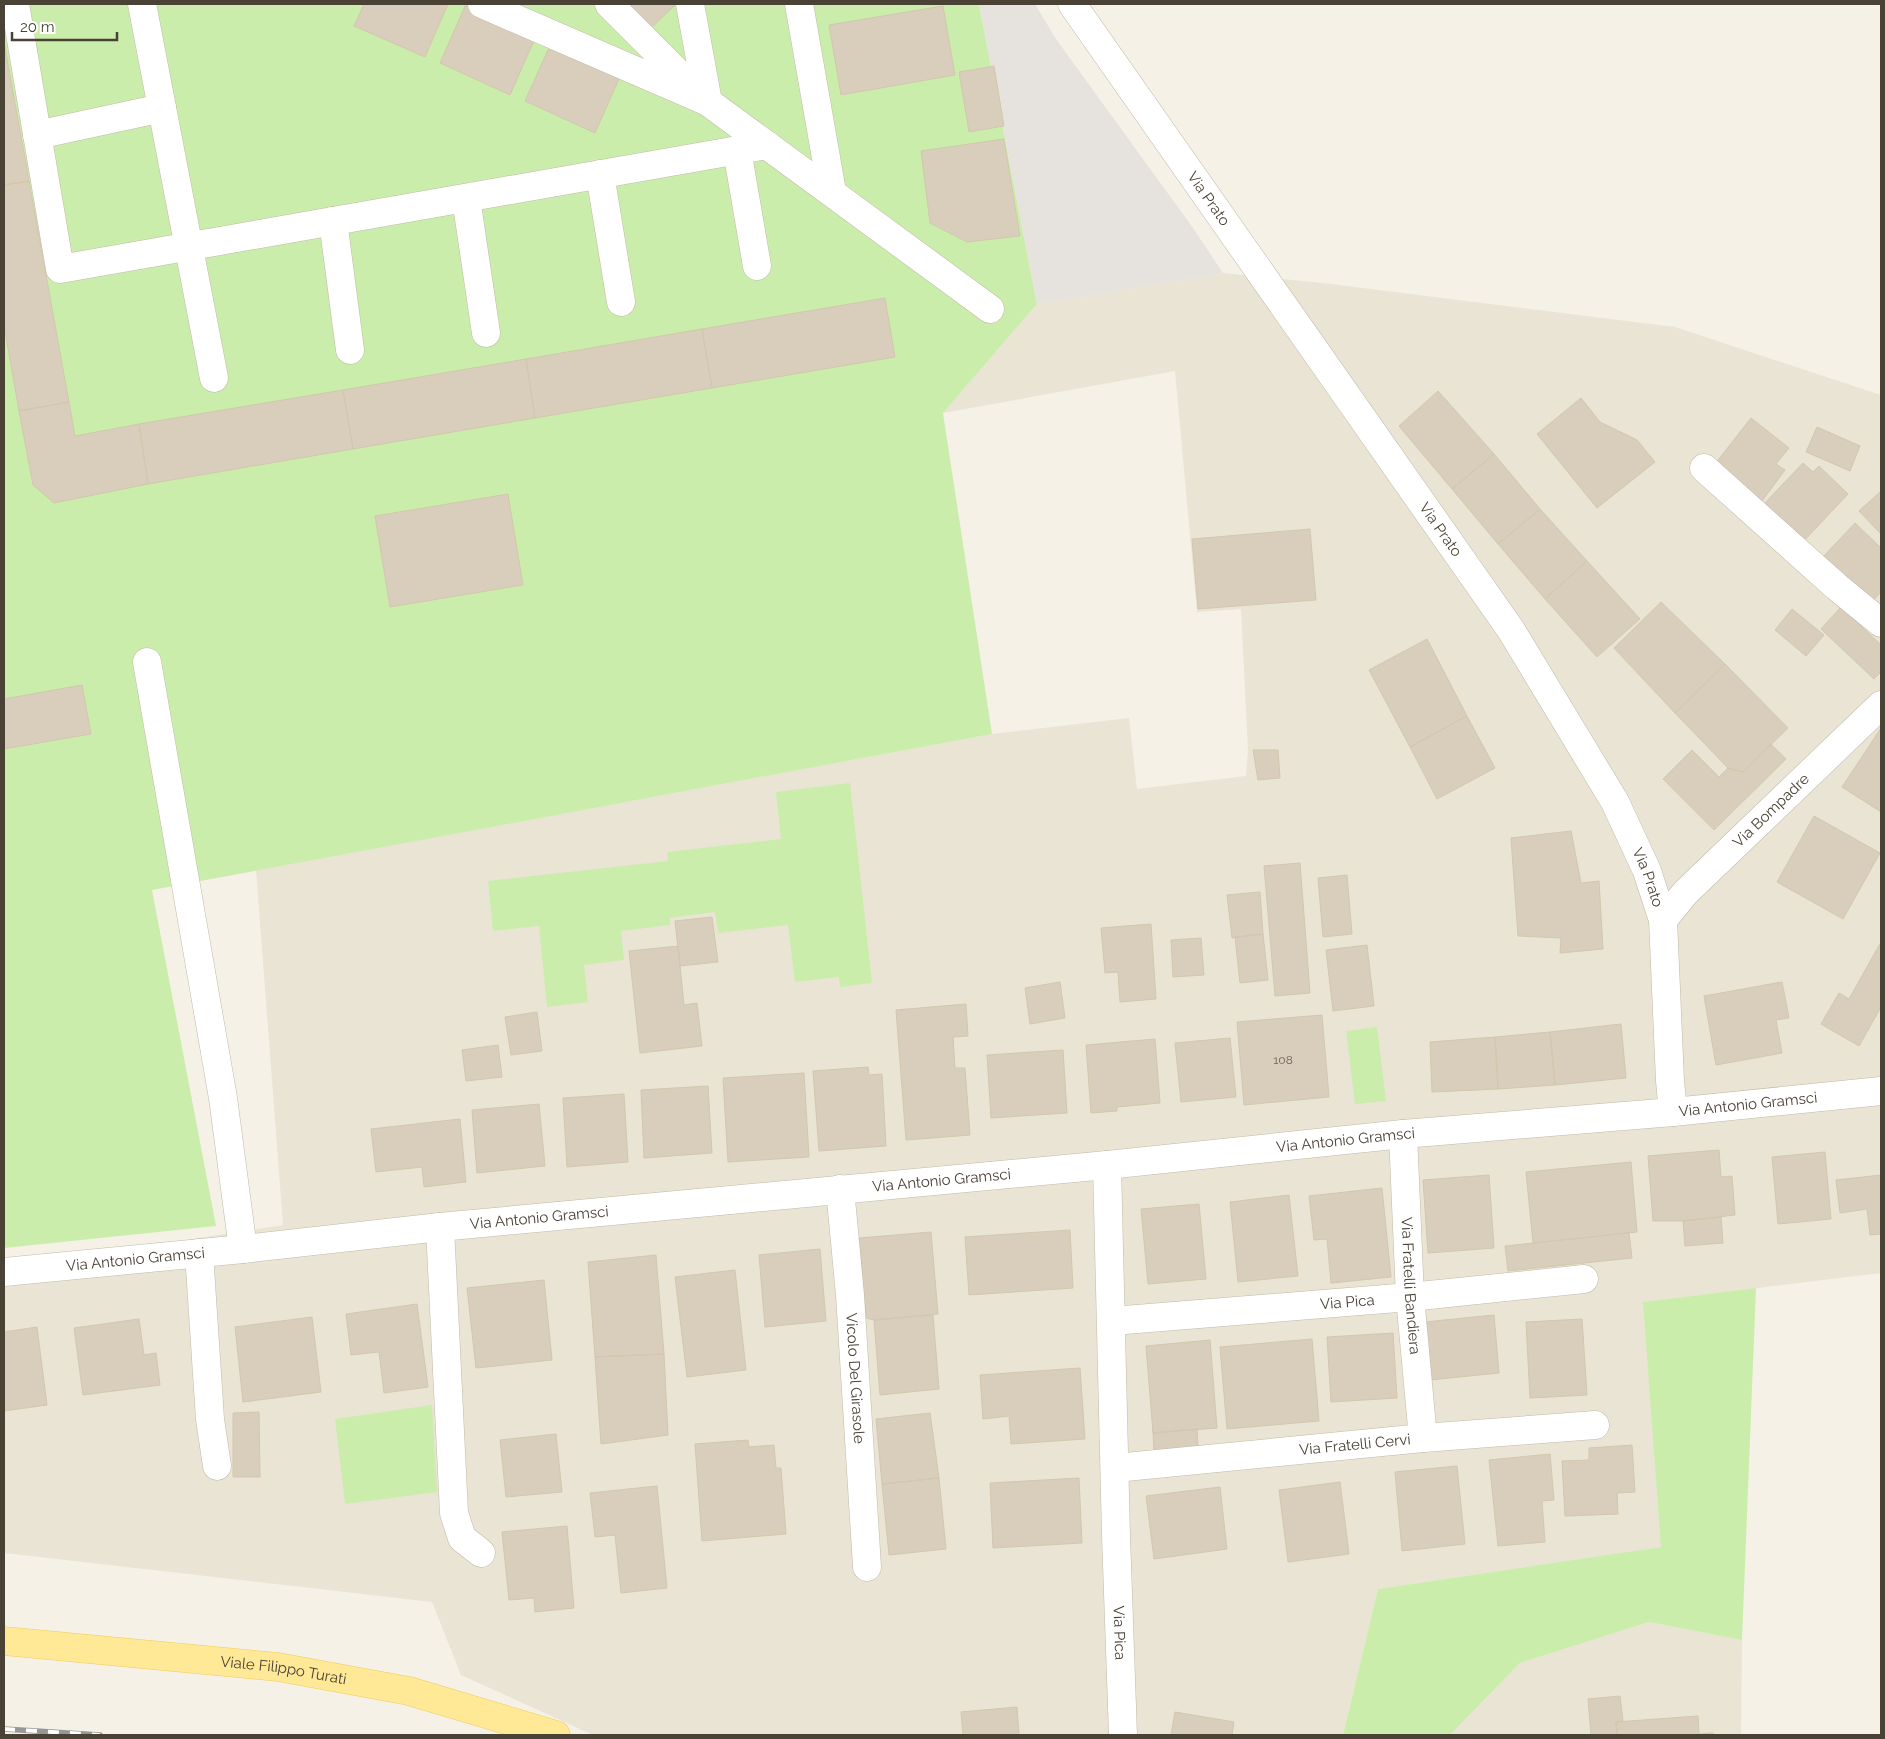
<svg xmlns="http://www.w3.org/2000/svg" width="1885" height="1739" font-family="Raleway,sans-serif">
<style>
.residential{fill:#e9e4d4}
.green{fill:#cbedac}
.parking{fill:#e6e3df}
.building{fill:#d8cebb;stroke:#d3c7ad}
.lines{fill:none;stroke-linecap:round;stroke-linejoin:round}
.minor-casing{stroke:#c1baa8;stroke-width:29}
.major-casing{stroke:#efcc5b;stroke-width:29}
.minor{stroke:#fff;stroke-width:28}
.major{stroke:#ffe896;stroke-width:28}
.rail-casing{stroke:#979797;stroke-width:5.5}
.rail{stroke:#fff;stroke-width:4;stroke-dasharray:11;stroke-linecap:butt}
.labels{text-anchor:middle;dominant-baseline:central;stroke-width:4.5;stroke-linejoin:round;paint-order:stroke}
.number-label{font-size:12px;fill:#6d6556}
.street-label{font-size:15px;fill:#494235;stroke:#fff}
</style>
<rect width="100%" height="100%" fill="#f5f1e7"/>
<!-- residential -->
<path class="residential" d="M1223 273 1323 283 1675 327 1881 395V1273L1644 1302 1662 1547 1378 1589 1343 1735H593L461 1675 432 1602 4 1553V1268L283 1225 256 870 992 734 1129 718 1137 789 1246 776 1248 750 1241 609 1197 612 1175 371 943 413 1037 304Z
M1649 1622 1742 1640 1741 1735H1450L1520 1663Z"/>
<!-- green -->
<path class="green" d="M4 4H979L1037 304 943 413 992 734 152 890 216 1226 4 1248Z
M850 783 872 983 840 987 839 977 795 982 788 925 718 933 715 912 670 918V925L621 931 624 960 584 965 588 1002 547 1007 539 926 493 931 488 881 668 861 667 852 781 839 776 792Z
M1377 1027 1386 1101 1355 1104 1346 1031Z
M1756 1288 1742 1640 1649 1622 1520 1663 1450 1735H1343L1378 1589 1661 1547 1643 1302Z
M432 1405 437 1492 345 1504 335 1419Z"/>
<!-- parking -->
<path class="parking" d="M979 4H1035L1056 39 1193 228 1223 273 1037 304Z"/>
<!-- building -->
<path class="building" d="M364 4H448L425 57 354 26Z
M466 4H470L537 34 510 95 440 63Z
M624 4H676L649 30Z
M943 6 955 75 841 95 829 25Z
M552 41 622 72 595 133 525 101Z
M4 42 29 181 4 185Z
M994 66 1004 126 969 132 959 72Z
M1004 139 1020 236 967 242 930 223 921 151Z
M29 181 69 402 19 411 4 325V185Z
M885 298 895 357 712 388 702 329Z
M702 329 712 388 535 418 526 359Z
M526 359 535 418 353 449 343 390Z
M343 390 353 449 148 484 139 424Z
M1438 391 1494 454 1452 489 1399 426Z
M1581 398 1600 422 1637 440 1655 462 1597 508 1537 434Z
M69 402 75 436 139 424 148 484 54 503 33 485 19 411Z
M1751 418 1789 448 1776 464 1785 470 1762 501 1715 464Z
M1817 427 1860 446 1850 471 1806 452Z
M1494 454 1540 509 1498 544 1452 489Z
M1803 463 1813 472 1819 466 1848 494 1800 545 1761 507Z
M1880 492 1881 493V534L1859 511Z
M508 494 523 585 390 607 375 516Z
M1540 509 1587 561 1545 599 1498 544Z
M1855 523 1881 548V592L1871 603 1822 558Z
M1310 529 1316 600 1198 609 1192 539Z
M1587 561 1640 619 1597 657 1545 599Z
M1661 602 1725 664 1675 713 1614 648Z
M1841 607 1881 645V672L1874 679 1821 629Z
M1792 609 1824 635 1806 656 1775 630Z
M1427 639 1467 716 1410 747 1369 670Z
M1725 664 1788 728 1743 772 1728 768 1675 713Z
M82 685 91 734 4 749V699Z
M1467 716 1495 768 1437 799 1410 747Z
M1881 728V812L1842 787Z
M1771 744 1786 759 1714 830 1663 779 1692 750 1719 777 1728 768 1743 772Z
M1253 750H1278L1280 778 1258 780Z
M1814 816 1880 853 1843 919 1777 882Z
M1571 831 1581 883 1599 881 1603 949 1560 953 1561 938 1518 936 1511 838Z
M1300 863 1310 993 1275 996 1264 866Z
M1347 875 1352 934 1323 937 1318 878Z
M1260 892 1263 934 1232 938 1227 895Z
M712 917 718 962 680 966 675 921Z
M1151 924 1156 999 1120 1002 1118 972 1105 973 1101 928Z
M1263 934 1268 980 1240 983 1235 937Z
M1201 938 1204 975 1173 977 1171 940Z
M1881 942V1007L1859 1046 1821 1024 1839 993 1849 999Z
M1367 945 1374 1006 1333 1011 1326 950Z
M678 946 684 1005 697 1003 702 1046 640 1053 629 951Z
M1060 982 1065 1018 1030 1024 1025 988Z
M1782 982 1789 1018 1776 1020 1782 1053 1716 1065 1704 996Z
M966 1004 968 1036 953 1037 955 1068H965L970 1135 906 1140 896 1010Z
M537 1012 542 1051 511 1055 505 1017Z
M1322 1015 1329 1097 1244 1105 1237 1022Z
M1621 1024 1626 1078 1555 1085 1550 1032Z
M1550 1032 1555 1085 1498 1089 1495 1037Z
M1495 1037 1498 1089 1432 1092 1430 1042Z
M1230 1038 1236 1097 1181 1102 1175 1043Z
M1155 1039 1160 1103 1117 1107V1111L1091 1113 1086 1045Z
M498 1045 502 1077 466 1081 462 1050Z
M1063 1050 1067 1113 991 1118 987 1055Z
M868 1067 869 1075 882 1074 886 1146 819 1151 813 1071Z
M804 1073 809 1157 728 1162 723 1078Z
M708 1086 712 1153 644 1158 641 1090Z
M624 1094 628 1162 567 1167 563 1098Z
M539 1104 545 1166 477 1173 472 1110Z
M460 1119 466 1182 424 1187 422 1167 376 1172 371 1129Z
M1719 1150 1721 1177 1732 1176 1735 1215 1683 1221H1653L1648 1156Z
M1825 1152 1831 1219 1778 1224 1772 1157Z
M1631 1162 1637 1232 1533 1243 1526 1172Z
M1489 1175 1494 1248 1428 1253 1423 1180Z
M1881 1175V1234L1870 1235 1867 1209 1840 1213 1836 1180Z
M1382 1188 1391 1277 1331 1283 1327 1239 1314 1240 1309 1196Z
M1289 1195 1298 1276 1238 1282 1230 1202Z
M1199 1204 1206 1279 1148 1284 1141 1209Z
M1721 1217 1723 1243 1685 1246 1683 1221Z
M1070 1230 1073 1288 969 1295 965 1237Z
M931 1232 938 1314 874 1320 866 1318 859 1238Z
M1629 1233 1632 1258 1508 1271 1505 1246Z
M820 1249 826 1321 765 1327 759 1255Z
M656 1255 664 1354 595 1357 588 1262Z
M735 1270 746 1370 687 1377 675 1277Z
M544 1280 552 1360 476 1368 467 1288Z
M417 1304 428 1387 384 1393 379 1352 351 1355 346 1314Z
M933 1315 939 1389 880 1395 874 1320Z
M1494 1315 1499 1373 1430 1380 1425 1322Z
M312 1317 321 1392 243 1402 235 1327Z
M139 1319 144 1355 156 1353 160 1385 83 1395 74 1328Z
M1582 1319 1587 1395 1530 1398 1526 1322Z
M37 1327 47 1405 4 1411V1332Z
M1393 1333 1397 1398 1331 1402 1327 1337Z
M1312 1339 1319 1421 1227 1429 1220 1347Z
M1210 1340 1217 1428 1153 1433 1146 1346Z
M664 1354 668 1435 601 1444 595 1357Z
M1080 1368 1085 1439 1011 1444 1009 1416 983 1419 980 1375Z
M259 1412 260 1477H233V1413Z
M930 1413 939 1478 882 1484 876 1419Z
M1197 1429 1198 1448 1154 1451 1153 1433Z
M556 1434 562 1492 506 1497 500 1440Z
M748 1440 749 1447 774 1445 776 1468H781L786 1534 702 1541 695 1444Z
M1632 1445 1635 1492 1617 1493 1618 1514 1565 1516 1562 1461 1589 1460V1448Z
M1550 1454 1554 1500 1542 1501 1545 1542 1498 1546 1489 1460Z
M1457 1466 1465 1544 1402 1551 1395 1472Z
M939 1478 946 1549 889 1555 882 1484Z
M1079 1478 1082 1543 993 1548 990 1483Z
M1340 1482 1349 1554 1288 1562 1279 1490Z
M657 1486 667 1588 621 1593 615 1535 595 1537 590 1493Z
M1220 1487 1227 1549 1154 1559 1146 1496Z
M567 1526 574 1608 535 1612 534 1598 509 1600 502 1532Z
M1620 1696 1623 1721 1616 1722 1617 1735H1591L1588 1699Z
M1017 1707 1019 1735H963L961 1712Z
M1175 1712 1234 1722 1232 1735H1171Z
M1698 1716 1699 1734 1713 1733 1714 1735H1617L1616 1722Z"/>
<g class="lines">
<!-- minor casing -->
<g class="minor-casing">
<g id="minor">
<path d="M15 4 60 269 767 145"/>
<path d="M142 4 214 378"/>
<path d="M482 4 708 102 990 309"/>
<path d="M609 4 696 91"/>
<path d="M690 4 708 102"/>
<path d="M799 4 832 192"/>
<path id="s1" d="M1072 4 1511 630 1615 802 1647 871 1663 920 1670 1081 1673 1112"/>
<path d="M37 135 162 108"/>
<path d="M737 150 757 266"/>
<path d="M600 174 621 302"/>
<path d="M466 198 486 333"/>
<path d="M333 221 350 350"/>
<path d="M1704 468 1837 587 1881 623"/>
<path d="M147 662 223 1098 243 1249"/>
<path id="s2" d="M1663 920 1685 893 1881 705"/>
<path id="s3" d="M1403 1134 1410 1297 1423 1438"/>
<path id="s4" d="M1107 1165 1116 1536 1123 1735"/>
<path id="s5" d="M840 1189 850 1295 867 1567"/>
<path d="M440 1227 454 1513 462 1538 481 1553"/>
<path d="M199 1253 210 1419 217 1466"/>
<path id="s6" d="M4 1272 243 1249 440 1227 1107 1165 1403 1134 1673 1112 1881 1091"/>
<path id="s7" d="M1112 1321 1410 1297 1584 1279"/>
<path id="s8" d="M1115 1468 1423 1438 1595 1425"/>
</g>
</g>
<!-- major casing -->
<g class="major-casing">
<g id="major">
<path id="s9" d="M4 1641 278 1667 409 1691 556 1735"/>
</g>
</g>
<!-- minor -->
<use href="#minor" class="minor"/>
<!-- major -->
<use href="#major" class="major"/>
<!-- rail casing -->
<g class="rail-casing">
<path id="rail" d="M4 1729 100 1735"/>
</g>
<!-- rail -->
<use href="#rail" class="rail"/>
</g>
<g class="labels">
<!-- number labels -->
<g class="number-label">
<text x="1283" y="1060">108</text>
</g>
<!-- street labels -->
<g class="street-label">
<text stroke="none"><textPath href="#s1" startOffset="238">Via Prato</textPath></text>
<text stroke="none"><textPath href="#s1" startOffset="642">Via Prato</textPath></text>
<text stroke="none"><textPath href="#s2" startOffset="154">Via Bompadre</textPath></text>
<text stroke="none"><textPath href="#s1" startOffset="1048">Via Prato</textPath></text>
<text stroke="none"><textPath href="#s6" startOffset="1752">Via Antonio Gramsci</textPath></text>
<text stroke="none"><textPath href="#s6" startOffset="1348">Via Antonio Gramsci</textPath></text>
<text stroke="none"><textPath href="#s6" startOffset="942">Via Antonio Gramsci</textPath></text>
<text stroke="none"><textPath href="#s6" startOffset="538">Via Antonio Gramsci</textPath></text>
<text stroke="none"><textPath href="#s6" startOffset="132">Via Antonio Gramsci</textPath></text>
<text stroke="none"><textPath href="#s3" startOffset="152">Via Fratelli Bandiera</textPath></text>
<text stroke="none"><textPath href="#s7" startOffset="236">Via Pica</textPath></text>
<text stroke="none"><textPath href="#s5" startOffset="190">Vicolo Del Girasole</textPath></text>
<text stroke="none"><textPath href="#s8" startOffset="241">Via Fratelli Cervi</textPath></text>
<text stroke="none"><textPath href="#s4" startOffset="468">Via Pica</textPath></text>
<text stroke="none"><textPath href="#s9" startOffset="281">Viale Filippo Turati</textPath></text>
</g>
</g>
<!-- border -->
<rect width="1885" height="1739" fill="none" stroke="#494235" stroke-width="10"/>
<!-- scale -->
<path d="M12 32v8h105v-8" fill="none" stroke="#494235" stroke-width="2.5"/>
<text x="20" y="32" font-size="15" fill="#494235" stroke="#ffffff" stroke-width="4" paint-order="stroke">20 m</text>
</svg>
